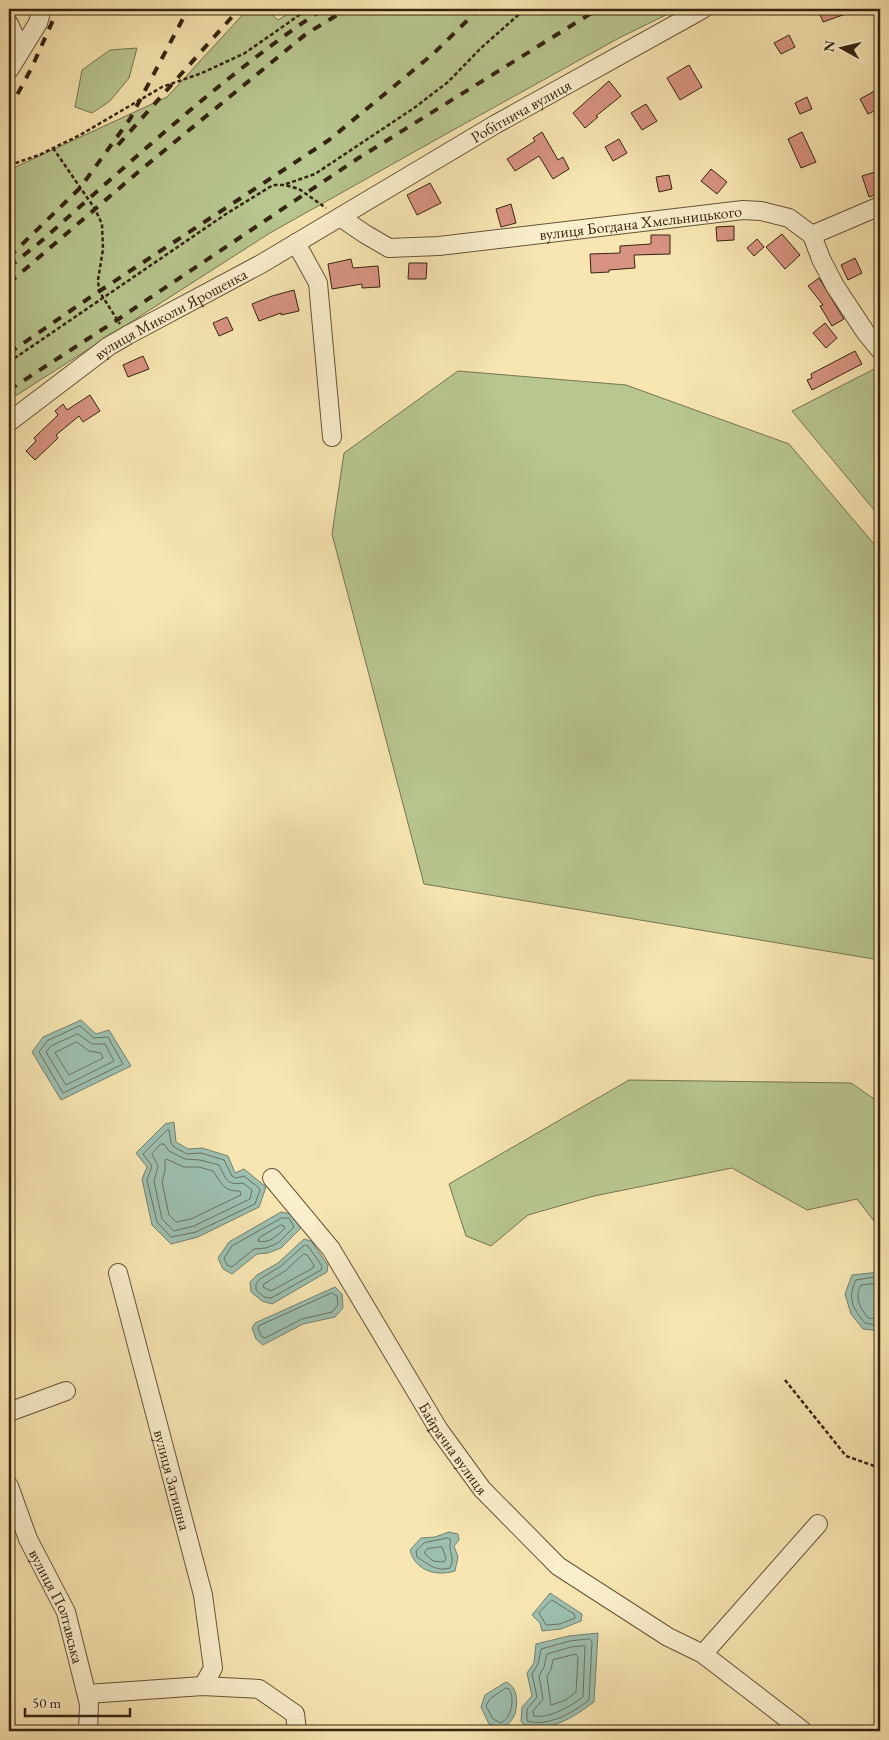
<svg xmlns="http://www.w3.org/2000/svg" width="889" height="1740" font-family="'EB Garamond',serif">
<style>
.green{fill:#b8c68f;stroke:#767550}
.water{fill:#9dbfb0;stroke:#738170}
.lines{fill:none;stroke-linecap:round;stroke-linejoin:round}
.shore{stroke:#697260;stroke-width:1}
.building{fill:#d89382;stroke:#352411}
.minor-casing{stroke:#665439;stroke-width:20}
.path{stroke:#352411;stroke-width:2.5;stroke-dasharray:4 2.5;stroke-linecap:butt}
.minor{stroke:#faefcd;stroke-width:18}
.rail{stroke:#352411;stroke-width:4;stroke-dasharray:9 9;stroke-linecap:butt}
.labels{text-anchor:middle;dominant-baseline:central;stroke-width:4;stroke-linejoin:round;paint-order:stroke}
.street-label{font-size:16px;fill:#352411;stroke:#faefcd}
</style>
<rect width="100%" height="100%" fill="#f7e6b2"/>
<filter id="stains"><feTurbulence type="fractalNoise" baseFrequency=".004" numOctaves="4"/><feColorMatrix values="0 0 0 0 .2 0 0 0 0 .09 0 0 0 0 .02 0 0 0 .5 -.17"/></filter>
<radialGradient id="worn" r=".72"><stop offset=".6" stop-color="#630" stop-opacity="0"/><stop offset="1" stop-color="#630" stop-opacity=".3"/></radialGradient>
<!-- green -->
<path class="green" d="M248 9H265L278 20 296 9H678L619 38 446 134 270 233 9 400V170L167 97Z
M137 48 129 78 110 101 92 113 75 107 82 70 110 50Z
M880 366V517L792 411Z
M458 371 626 385 789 444 880 551V960L424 884 332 534 344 453Z
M629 1080 851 1083 880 1103V1229L857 1199 807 1210 732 1168 594 1196 528 1215 491 1246 466 1236 449 1184Z"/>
<!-- water -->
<path class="water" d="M81 1020 96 1034 109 1030 131 1066 61 1100 32 1052 43 1037Z
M174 1122 176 1142 188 1149 202 1148 228 1156 235 1173 244 1169 266 1187 259 1207 198 1237 171 1244 152 1225 142 1179 147 1167 136 1153 165 1124Z
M281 1212 291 1214 302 1227 281 1248 268 1253 257 1254 232 1274 223 1269 218 1258 229 1242Z
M304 1239 311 1241 328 1265 327 1272 272 1304 262 1301 251 1292 250 1282 257 1275 278 1263Z
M880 1272V1331L863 1329 851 1314 845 1294 852 1275Z
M335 1287 342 1294 343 1308 335 1317 303 1324 263 1345 256 1339 252 1328 255 1323Z
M449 1532 458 1534 459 1540 454 1546 458 1557 455 1571C435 1577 415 1570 410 1550L421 1538 435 1537Z
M550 1593 582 1614 581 1621 561 1629 542 1631 540 1623 532 1615Z
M598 1633 594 1702C572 1718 552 1732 524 1725L521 1721 522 1707 532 1696 527 1673 534 1663 536 1644 569 1636Z
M506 1682C518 1687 518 1703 515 1714 513 1720 507 1725 503 1729L489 1724 481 1707 485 1695Z"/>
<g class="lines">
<!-- shore -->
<path class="shore" d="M80 1026 94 1038 108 1037 123 1064 63 1093 39 1052 47 1041Z
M78 1034 92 1044H105L114 1061 66 1085 46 1052 51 1046Z
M77 1042 89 1051 101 1053 103 1058 69 1075 55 1053Z
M169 1130 171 1143 174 1147 187 1154 201 1153 224 1160 232 1176 236 1178 244 1176 259 1188 260 1190 255 1204 196 1232 171 1237 157 1222 147 1180 152 1166 143 1154 166 1131Z
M161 1144H164L169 1151 185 1159 200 1160 219 1165C226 1178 226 1186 243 1183L252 1190 250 1199 194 1226 174 1231 162 1219 154 1181 158 1166 152 1154Z
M166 1159 184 1167H199L213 1171C221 1183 224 1192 240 1191L241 1195 191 1219 176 1222 169 1215 162 1182 165 1171V1161Z
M282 1218H289L294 1227 278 1243 266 1248 254 1249 232 1267 227 1265 224 1258 232 1246Z
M281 1225 284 1226 285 1228C277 1236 269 1244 258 1241L259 1238Z
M305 1245 308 1246 322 1266 321 1270 271 1298 264 1297 256 1290V1284L260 1279 281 1266Z
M304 1254 307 1255 314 1265 313 1268 271 1291 263 1287 264 1284 285 1271Z
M880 1276 856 1280C847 1298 853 1309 865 1323L880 1326
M880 1283 861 1285C854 1297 860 1308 868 1318L880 1319
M332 1293 337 1296 338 1305 332 1312 302 1319 265 1338 261 1336 258 1328 259 1326Z
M448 1538 451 1540C447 1551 456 1556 450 1568 436 1572 428 1564 417 1557L416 1551 424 1543Z
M442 1547 446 1558 444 1562 433 1561 424 1553 427 1549Z
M552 1600 574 1614 575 1618 560 1624 546 1625 539 1613Z
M590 1639 592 1642 589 1700C572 1713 549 1727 527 1721V1709L537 1697 532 1674 538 1664 541 1649 570 1641Z
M585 1646 583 1697C570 1706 550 1719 534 1716L533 1711 543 1699 539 1676 544 1667 547 1654 571 1647Z
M572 1655 576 1654 578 1657 576 1692 566 1700 551 1705 547 1677 551 1669 553 1660Z
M506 1688 509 1689C515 1699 512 1717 501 1723L493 1719 486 1706 490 1699Z"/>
</g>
<!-- building -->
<path class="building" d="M818 9H856L857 10 823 22Z
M789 35 795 47 781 54 774 43Z
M689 65 702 87 680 100 667 78Z
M609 81 621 96 596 116 598 117 585 128 573 113Z
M880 88V108L868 114 860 99Z
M807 97 812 109 800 114 795 103Z
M646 104 657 121 642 130 631 113Z
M542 132 558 160 563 157 569 169 553 179 539 156 515 171 507 159 535 141 533 138Z
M802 132 816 162 801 168 788 139Z
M619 139 627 153 613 161 605 147Z
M711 169 727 182 717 194 701 181Z
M878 171 880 178V193L869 197 862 176Z
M669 175 672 189 659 192 656 177Z
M430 183 441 203 417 215 407 195Z
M511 204 516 223 501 227 496 209Z
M734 226V240L717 241 716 227Z
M782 234 800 255 785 269 766 247Z
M651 235H670V254L634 255 635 268 609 270V272L591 273 590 254 620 253V246L651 244Z
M757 239 764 247 754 256 747 248Z
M855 258 862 273 848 280 841 265Z
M351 259 353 268 378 266 380 287 362 288V284L332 289 328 264Z
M409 263H427L426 279H408Z
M819 278 844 319 832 326 820 306 823 305 808 286Z
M294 290 299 311 281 315V313L259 321 252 304 272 296Z
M227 317 233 330 219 336 213 323Z
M825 323 837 338 826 348 813 333Z
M855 351 862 364 812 390 807 380 812 378 811 374Z
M143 356 149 369 128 377 123 365Z
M90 395 100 411 83 422 79 416 56 435 58 438 35 460 26 451 36 441 34 438 58 415 55 411 63 404 67 410Z"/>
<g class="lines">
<!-- minor casing -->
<g class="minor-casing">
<g id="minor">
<path d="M9 24 15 37 11 60"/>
<path d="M9 70 38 23 42 9"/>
<path id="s1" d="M340 217 365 234 389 248 439 246 743 210 761 211 789 218 812 235 821 259 835 286 866 333 880 350"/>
<path d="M812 235 880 206"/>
<path d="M296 243 318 283 332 437"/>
<path id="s2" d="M9 422 109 346 128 335 261 264 496 124 703 9"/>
<path id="s3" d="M272 1178 331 1249 439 1430 482 1489 558 1566 668 1637 703 1654"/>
<path id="s4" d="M118 1273 203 1595 213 1668 203 1686"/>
<path d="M9 1412 66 1391"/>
<path id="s5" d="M9 1486 28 1539 66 1612 89 1704 88 1731"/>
<path d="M87 1694 203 1686 259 1689 295 1714 297 1731"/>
<path d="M803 1731 703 1654 818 1524"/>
</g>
</g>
<!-- path -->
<path class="path" d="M53 148 95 209 102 224 103 249 98 280 99 291 120 324
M9 162 16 163 39 155 80 135 162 87 202 73 245 53 308 9
M286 184 315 174 414 108 448 82 481 48 525 9
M9 362 226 214 273 185H285L299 189 326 208
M785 1380 846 1456 880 1468"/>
<!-- minor -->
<use href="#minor" class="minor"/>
<!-- rail -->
<path class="rail" d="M9 110 32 67 58 9
M118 145 239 9
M9 257 80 188 130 119 188 9
M9 267 39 243C131 162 221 77 323 9
M9 283 137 173 306 34 347 9
M9 353 92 296 329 140 433 54 479 9
M9 390 117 320 357 159 598 9"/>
</g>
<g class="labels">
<!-- street labels -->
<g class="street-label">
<text stroke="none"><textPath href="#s2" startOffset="600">Робітнича вулиця</textPath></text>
<text stroke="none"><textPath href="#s1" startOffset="311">вулиця Богдана Хмельницького</textPath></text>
<text stroke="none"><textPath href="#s2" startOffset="195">вулиця Миколи Ярошенка</textPath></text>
<text stroke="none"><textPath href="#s3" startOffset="326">Байрачна вулиця</textPath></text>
<text stroke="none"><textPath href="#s4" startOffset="214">вулиця Затишна</textPath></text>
<text stroke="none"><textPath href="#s5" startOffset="130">вулиця Полтавська</textPath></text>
</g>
</g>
<!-- margin -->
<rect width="889" height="1740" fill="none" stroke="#f7e6b2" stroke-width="30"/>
<rect x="10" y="10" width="869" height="1720" fill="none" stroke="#352411" stroke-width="2.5"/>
<rect x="15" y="15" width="859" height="1710" fill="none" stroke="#352411"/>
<!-- north arrow -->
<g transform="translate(842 48) rotate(278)" stroke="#faefcd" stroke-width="4" paint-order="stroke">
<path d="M0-4L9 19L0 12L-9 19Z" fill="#352411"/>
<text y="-8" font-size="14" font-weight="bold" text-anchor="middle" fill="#352411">N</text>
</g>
<!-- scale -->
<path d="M25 1708v8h105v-8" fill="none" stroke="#352411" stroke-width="2.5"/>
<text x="32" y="1708" font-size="15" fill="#352411" stroke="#faefcd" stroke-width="4" paint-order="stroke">50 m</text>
<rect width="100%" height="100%" filter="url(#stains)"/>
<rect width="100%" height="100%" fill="url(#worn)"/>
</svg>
